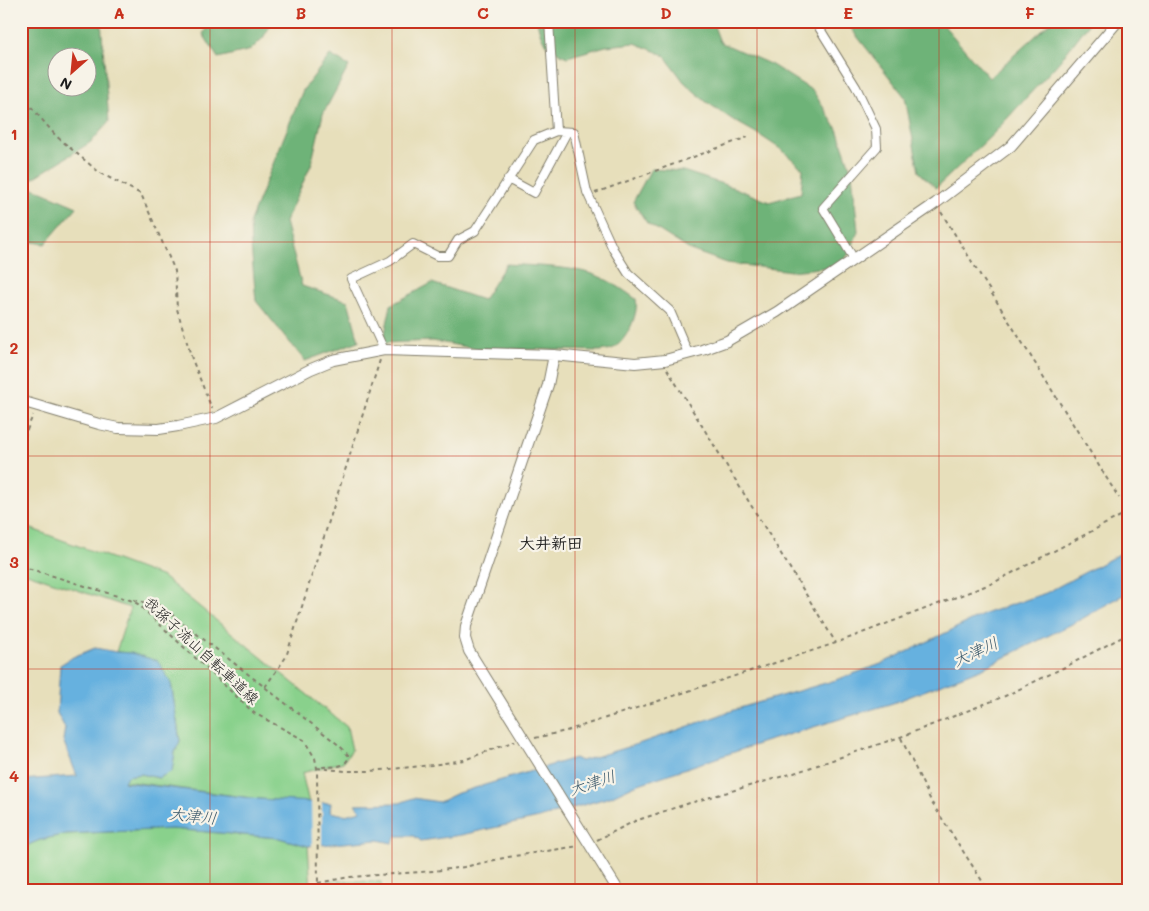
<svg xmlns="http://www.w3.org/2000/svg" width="1149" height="911" font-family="Mali,'Klee One',sans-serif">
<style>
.green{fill:#89d18c;stroke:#527654}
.forest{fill:#6eb378;stroke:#45684a;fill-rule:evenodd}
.water{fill:#66b1df;stroke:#41667e}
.pier{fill:#e7dfbb}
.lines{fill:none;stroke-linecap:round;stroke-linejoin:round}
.minor-casing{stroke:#827e6c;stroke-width:10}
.tertiary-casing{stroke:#827e6c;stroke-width:12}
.path{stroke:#827e6c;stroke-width:2;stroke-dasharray:4 4;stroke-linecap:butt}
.minor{stroke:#fff;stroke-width:8}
.tertiary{stroke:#fff;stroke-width:10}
.grid{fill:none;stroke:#c8321e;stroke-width:1;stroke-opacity:0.55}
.labels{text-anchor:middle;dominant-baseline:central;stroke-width:4.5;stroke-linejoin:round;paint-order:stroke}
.street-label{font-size:15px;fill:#1c1c1c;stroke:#f7f3e8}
.neighbourhood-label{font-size:16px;font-weight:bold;fill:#1c1c1c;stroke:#f7f3e8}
.water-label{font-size:16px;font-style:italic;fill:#3a586a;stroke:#f7f3e8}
.neatline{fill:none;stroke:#c8321e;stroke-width:2}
.grid-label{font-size:16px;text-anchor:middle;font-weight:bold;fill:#c8321e}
</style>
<rect width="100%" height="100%" fill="#f7f3e8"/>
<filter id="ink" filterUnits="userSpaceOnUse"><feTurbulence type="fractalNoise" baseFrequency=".02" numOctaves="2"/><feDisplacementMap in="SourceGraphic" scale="10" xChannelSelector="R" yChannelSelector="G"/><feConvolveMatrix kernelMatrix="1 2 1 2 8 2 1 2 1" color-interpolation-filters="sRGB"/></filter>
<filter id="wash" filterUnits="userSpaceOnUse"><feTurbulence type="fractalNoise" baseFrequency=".0096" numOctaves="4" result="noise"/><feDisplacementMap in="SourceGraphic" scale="20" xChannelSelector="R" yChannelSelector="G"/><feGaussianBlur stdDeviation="1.12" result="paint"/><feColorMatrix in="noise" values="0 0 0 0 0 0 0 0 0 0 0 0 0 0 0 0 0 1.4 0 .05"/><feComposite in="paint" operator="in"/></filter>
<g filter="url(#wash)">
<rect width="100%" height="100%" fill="#e7dfbb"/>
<!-- green -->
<path class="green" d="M21 525 163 577 347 727 352 750 343 762 302 773 309 803 259 799 123 781 127 776 141 774 158 778 172 771 175 752 180 741 171 683 131 653 116 652 130 608 21 571Z
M172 829 279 838 308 846 311 888 330 880 381 882 382 890H21V848L40 840 66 834Z"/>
<!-- forest -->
<path class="forest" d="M21 21H101L109 122 91 142 24 184 77 207 45 244 21 240ZM58 58H88V88H58Z
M211 21H273L263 38 251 50 218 58 203 34Z
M537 21H712L720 42 772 65 813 91 837 129 852 173 858 231 851 251 839 266 791 271 727 263 690 250 647 223 633 202 651 169 683 171 735 188 769 202 801 193 803 169 782 150 758 134 733 120 705 101 684 82 664 55 635 43 606 46 567 57C547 47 542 45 537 21Z
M845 21H940L989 78 1052 21H1091L1059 62 993 134 936 188 919 172 905 97Z
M330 55 349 66 323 114 311 165 285 222 302 286 348 301 359 341 305 361 256 301 251 245 250 221 303 90Z
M506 264C531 266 568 266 592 274 608 279 622 289 636 299 639 314 627 341 612 349 609 350 603 350 600 351L472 348 433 341 383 343 391 305 432 283 483 300Z"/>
<!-- water -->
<path class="water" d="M1128 547V592L1080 620 983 668 893 703 764 742 633 786 610 797 539 818 461 835 421 841 414 836H396L392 843 378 840 308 846 279 838 172 829 66 834 40 840 21 848V780L77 776 63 740 65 728 57 713 60 665 73 657 95 648 116 652 131 653 158 661 171 683 180 741 175 752 172 771 159 778 141 774 127 776 124 782 259 799 331 803 330 812 345 815 361 811 355 804 400 803 413 798 439 802 458 793 575 758 581 761 641 743 743 707 836 680 881 664 987 613 1046 593 1127 550Z"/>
<!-- pier -->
<path class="pier" d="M311 800 322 801V847L312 848Z"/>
</g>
<g filter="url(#ink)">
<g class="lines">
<!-- minor casing -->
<g class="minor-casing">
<path id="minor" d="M549 21 556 131
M815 21 856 87 876 129 877 147 823 208 854 259
M508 179 534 193 567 132
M384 350 351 279 390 261 413 244 437 256H448L458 240 475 231 534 140 556 131 574 132 587 192 613 249 628 273 670 311 688 353"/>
</g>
<!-- tertiary casing -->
<g class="tertiary-casing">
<path id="tertiary" d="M554 355 548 385 466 626 465 638 469 651 618 890
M21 401 99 424 118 428 159 429 178 426 216 418 311 369 333 360 384 350 554 355 635 363 665 360 702 350 727 341 777 312 936 203 1011 146 1118 21"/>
</g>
<!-- path -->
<path class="path" d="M21 95 56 136 100 173 141 194 175 271 177 309 192 359 212 409
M595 193 748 137
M941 212 1119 498
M667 369 836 643
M21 445 33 415
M21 566 130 600 138 604 254 713 304 740 315 758 317 768 318 890
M134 600 161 606 340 746 349 756C346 769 332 766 322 767
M265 687 286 657 380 360
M535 738 566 731 836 643 993 583 1128 512
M901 738 932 803 988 890
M317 768 346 771H371L432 765 464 760 515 741
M597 840 635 821 683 805 794 773 906 735 1005 696 1065 667 1128 634
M318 883 350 877 434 871 464 867 508 857 579 846"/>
<!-- minor -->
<use href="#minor" class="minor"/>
<!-- tertiary -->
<use href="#tertiary" class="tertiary"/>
</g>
</g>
<!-- grid -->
<path class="grid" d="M210 21V890M392 21V890M575 21V890M757 21V890M939 21V890M21 242H1128M21 456H1128M21 669H1128"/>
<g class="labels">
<!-- street labels -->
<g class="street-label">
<text transform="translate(202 650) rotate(43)">我孫子流山自転車道線</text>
</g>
<!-- neighbourhood labels -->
<g class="neighbourhood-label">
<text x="551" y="542">大井新田</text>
</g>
<!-- water labels -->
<g class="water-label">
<text transform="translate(975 651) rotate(-25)">大津川</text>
<text transform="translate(592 782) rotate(-18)">大津川</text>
<text transform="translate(193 815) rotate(6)">大津川</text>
</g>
</g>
<!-- margin -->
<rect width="1149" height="911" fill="none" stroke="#f7f3e8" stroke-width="55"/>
<!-- north arrow -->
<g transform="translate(72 72) rotate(207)"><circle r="24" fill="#f7f3e8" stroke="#9f9d96"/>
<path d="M0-4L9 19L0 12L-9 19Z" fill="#c8321e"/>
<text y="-8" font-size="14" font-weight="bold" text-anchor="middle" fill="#1c1c1c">N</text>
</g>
<rect x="28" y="28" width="1094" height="856" class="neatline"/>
<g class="grid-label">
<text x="119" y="19">A</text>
<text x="301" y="19">B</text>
<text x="483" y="19">C</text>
<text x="666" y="19">D</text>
<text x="848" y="19">E</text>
<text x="1030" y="19">F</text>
<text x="14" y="140">1</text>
<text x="14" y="354">2</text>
<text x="14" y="568">3</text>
<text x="14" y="782">4</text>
</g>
</svg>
